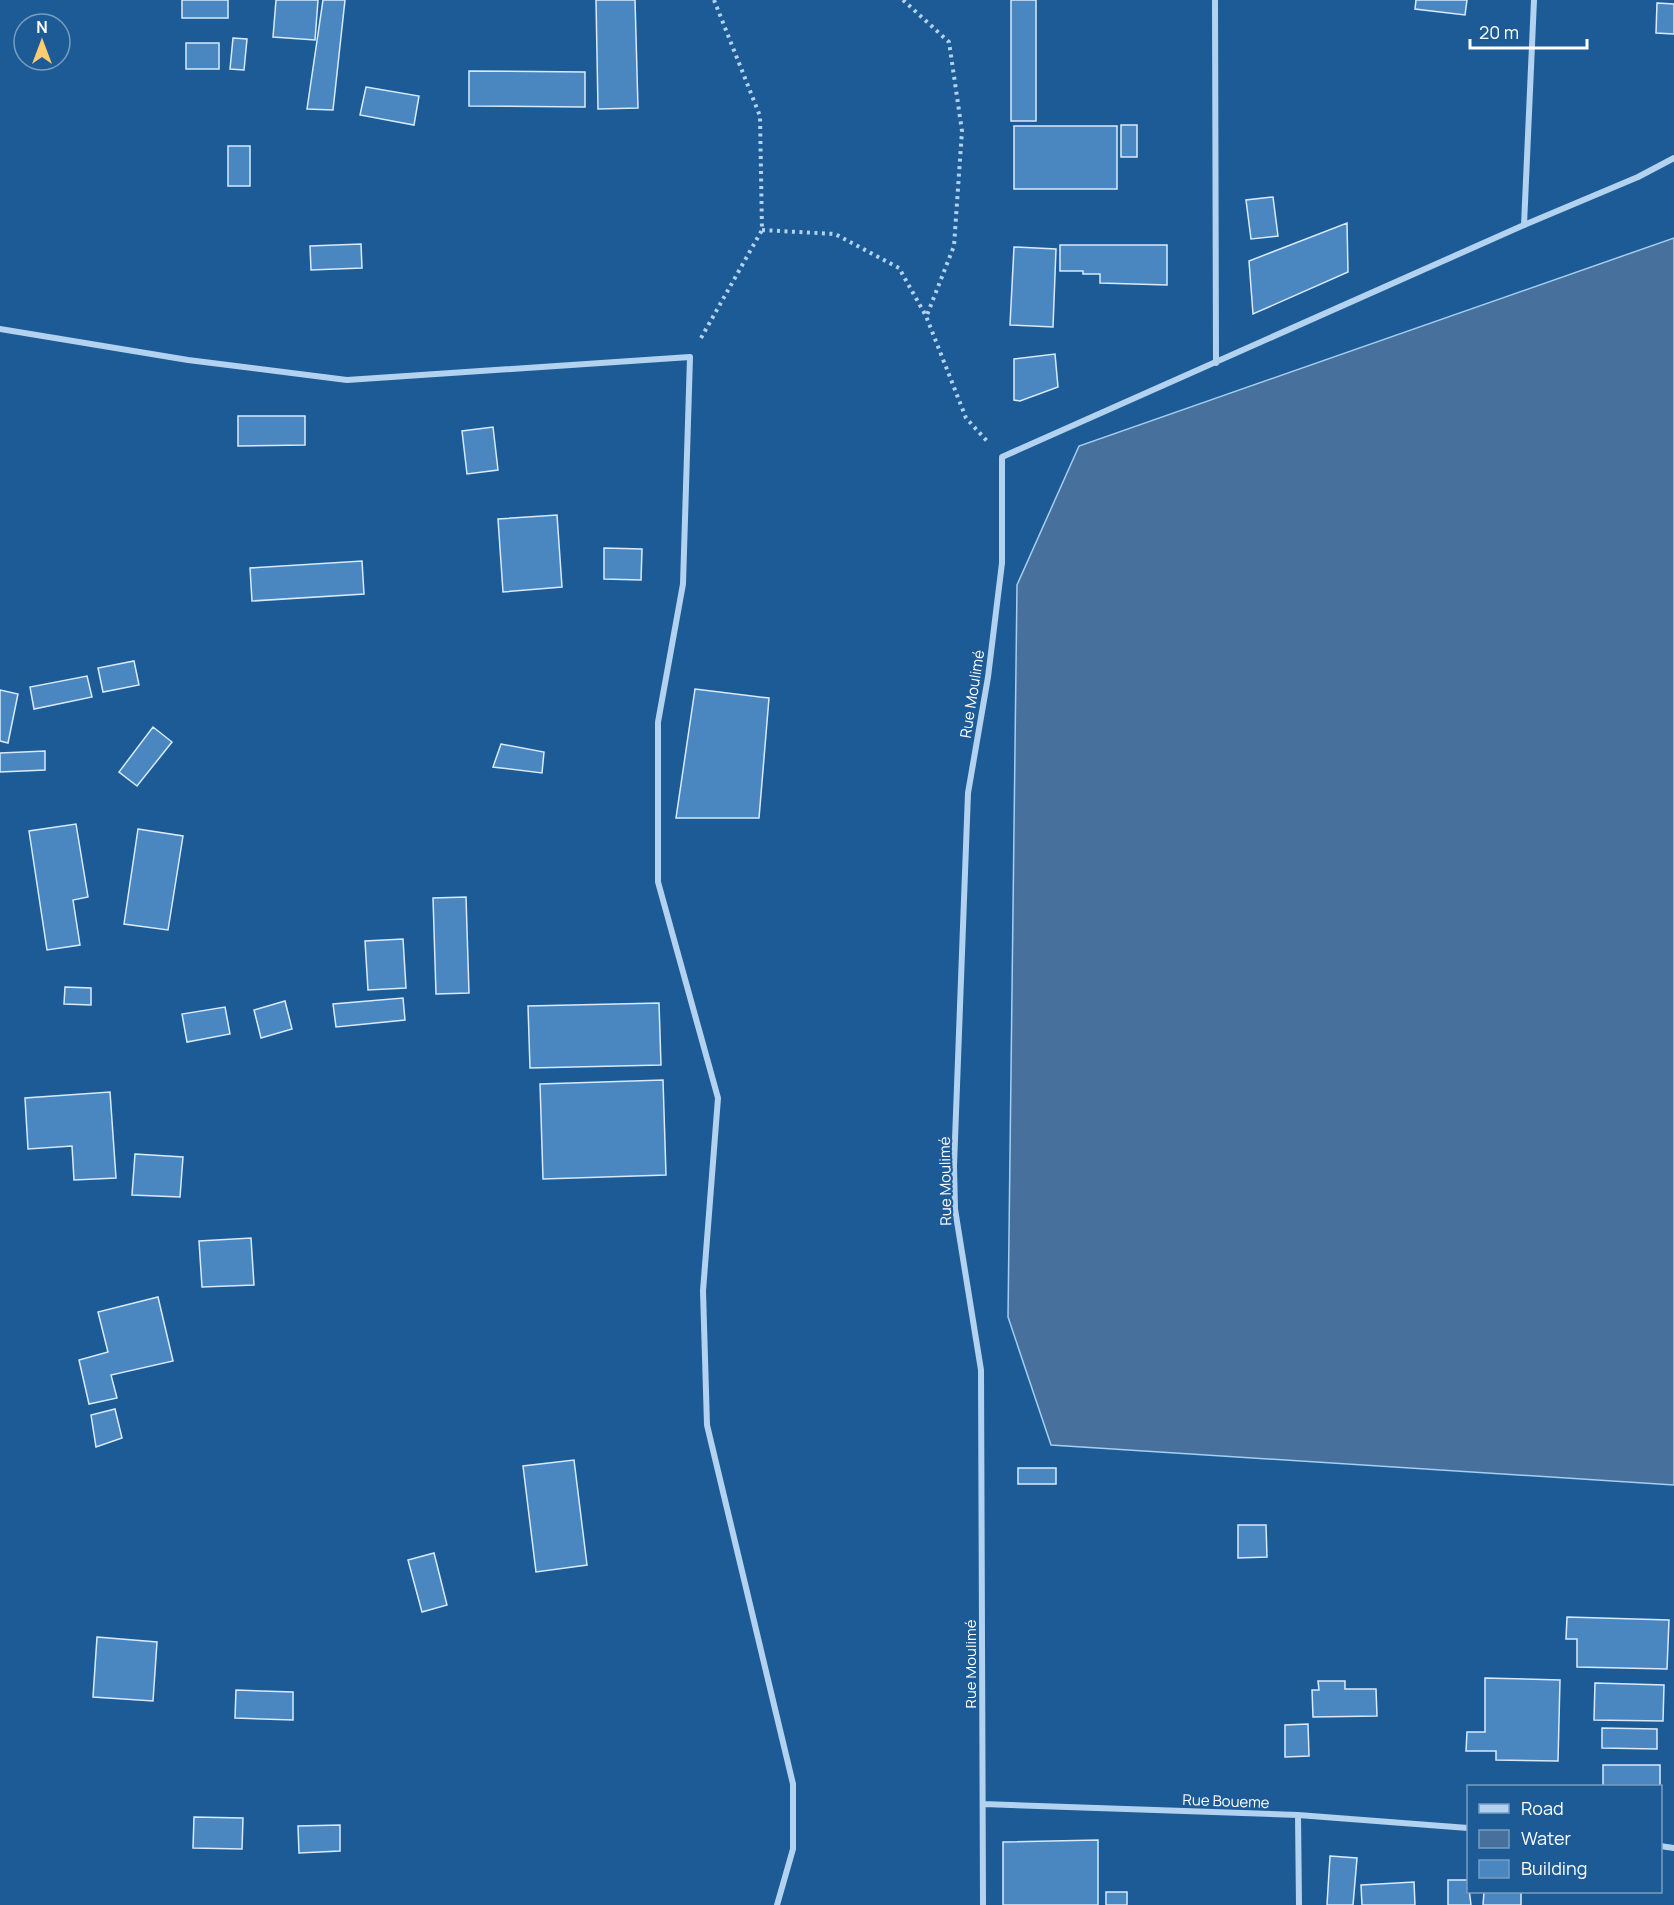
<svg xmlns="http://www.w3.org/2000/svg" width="1674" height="1905" font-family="Manrope,sans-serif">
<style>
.water{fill:#47719c;stroke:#a5cef1;stroke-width:1.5}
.building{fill:#4a86bf;stroke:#d8eafb;stroke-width:1.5}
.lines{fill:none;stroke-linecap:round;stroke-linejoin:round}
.path{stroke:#b2d2ef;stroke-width:4;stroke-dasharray:3 4.5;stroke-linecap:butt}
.minor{stroke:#b2d2ef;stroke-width:6}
.labels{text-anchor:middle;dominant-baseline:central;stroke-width:4.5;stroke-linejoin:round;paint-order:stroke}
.street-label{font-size:15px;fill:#fff;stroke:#1d5b97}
</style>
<rect width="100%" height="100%" fill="#1d5b97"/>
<!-- water -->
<path class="water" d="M1674 238V1485L1051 1445 1008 1317 1017 585 1079 446Z"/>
<!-- building -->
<path class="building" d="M182 0H228V18H182Z
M276 0H318L315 40 273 37Z
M323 0H345L333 110 307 109Z
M596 0H635L638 108 598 109Z
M1011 0H1036V121H1011Z
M1416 0H1467L1465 15 1415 9Z
M1657 3 1674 4V34L1656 33Z
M233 38 247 39 244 70 230 69Z
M186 43H219V69H186Z
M469 71 585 72V107L469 106Z
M366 87 419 96 414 125 360 115Z
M1121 125H1137V157H1121Z
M1014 126H1117V189H1014Z
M228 146H250V186H228Z
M1273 197 1278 236 1251 239 1246 200Z
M1347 223 1348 272 1253 314 1249 261Z
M361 244 362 268 311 270 310 246Z
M1060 245H1167V285L1100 283V274H1083V271H1060Z
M1014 247 1056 249 1053 327 1010 325Z
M1055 354 1058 387 1020 401 1014 400V359Z
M238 416H305V445L238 446Z
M493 427 498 470 467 474 462 431Z
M557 515 562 587 503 592 498 519Z
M604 548 642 549 641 580 604 579Z
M362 561 364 594 252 601 250 568Z
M134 661 139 685 103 692 98 668Z
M87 676 92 697 34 709 30 687Z
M695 689 769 698 759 818H676Z
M0 690 18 694 8 743 0 741Z
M153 727 172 742 137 786 119 772Z
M501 744 544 752 542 773 493 767Z
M45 751V770L0 772V753Z
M76 824 88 897 73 900 80 945 47 950 29 831Z
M138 829 183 836 168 930 124 924Z
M466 897 469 993 436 994 433 898Z
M403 939 406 988 368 990 365 941Z
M65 987 91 988V1005L64 1004Z
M403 998 405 1020 336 1027 333 1004Z
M285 1001 292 1029 261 1038 254 1010Z
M659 1003 661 1065 530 1068 528 1006Z
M225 1007 230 1034 187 1042 182 1014Z
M663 1080 666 1175 543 1179 540 1084Z
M110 1092 116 1178 74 1180 72 1146 28 1149 25 1098Z
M135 1154 183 1157 180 1197 132 1195Z
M251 1238 254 1285 202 1287 199 1241Z
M158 1297 173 1361 111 1375 117 1398 89 1404 79 1360 108 1352 98 1312Z
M115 1409 122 1438 96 1447 91 1415Z
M574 1460 587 1565 536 1572 523 1466Z
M1018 1468H1056V1484H1018Z
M1238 1525H1266L1267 1557 1238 1558Z
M434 1553 447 1605 422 1612 408 1560Z
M1567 1617 1669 1620 1667 1669 1577 1667V1639H1566Z
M97 1637 157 1642 153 1701 93 1697Z
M1485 1678 1560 1680 1558 1761 1496 1760V1751H1466L1467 1732H1485Z
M1318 1681H1345V1689H1376L1377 1716 1313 1717 1312 1690H1319Z
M1595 1683 1664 1685 1663 1721 1594 1720Z
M236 1690 293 1692V1720L235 1718Z
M1308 1724 1309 1756 1285 1757V1725Z
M1602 1728 1657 1729V1749L1602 1748Z
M1603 1765H1660V1786H1603Z
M194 1817 243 1818 242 1849 193 1848Z
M340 1825V1851L299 1853 298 1826Z
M1098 1840V1905H1003V1842Z
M1330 1856 1357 1858 1353 1905H1327Z
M1448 1880H1468L1471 1905H1448Z
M1414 1882 1415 1905H1362L1361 1885Z
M1106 1892H1127V1905H1106Z
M1484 1892H1521V1905H1483Z"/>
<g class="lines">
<!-- path -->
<path class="path" d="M903 0 949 42 962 131 954 246 927 315
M762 230 835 234 899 268 926 316 966 418 987 441
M701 338 762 230 760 116 714 0"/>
<!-- minor -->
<path class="minor" d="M1215 0 1216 363
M1524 225 1534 0
M0 329 188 360 347 380 690 357 683 584 658 722V882L718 1098 703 1291 707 1425 793 1784V1849L777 1905
M983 1804 1298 1815 1468 1828
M1298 1815 1299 1905
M1660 1846 1674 1848
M983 1905 981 1370 955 1209 954 1166 968 793 988 677 1002 563V457L1524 225 1638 177 1674 158"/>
</g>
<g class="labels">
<!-- street labels -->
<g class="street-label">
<text transform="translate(972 694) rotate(-81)">Rue Moulimé</text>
<text transform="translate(945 1181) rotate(-91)">Rue Moulimé</text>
<text transform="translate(970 1664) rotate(-90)">Rue Moulimé</text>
<text transform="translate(1226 1801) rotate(2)">Rue Boueme</text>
</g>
</g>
<!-- legend -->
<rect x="1467" y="1785" width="195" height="108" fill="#1d5b97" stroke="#779dc1" stroke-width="1.5"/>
<rect x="1479" y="1804" width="30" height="9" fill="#b2d2ef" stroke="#779dc1" stroke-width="1.5"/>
<text x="1521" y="1815" font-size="18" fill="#ffffff">Road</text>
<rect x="1479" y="1830" width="30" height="18" fill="#47719c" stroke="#779dc1" stroke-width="1.5"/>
<text x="1521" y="1845" font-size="18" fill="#ffffff">Water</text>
<rect x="1479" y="1860" width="30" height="18" fill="#4a86bf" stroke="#779dc1" stroke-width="1.5"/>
<text x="1521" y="1875" font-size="18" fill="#ffffff">Building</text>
<!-- north arrow -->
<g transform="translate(42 42)"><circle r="28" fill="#1d5b97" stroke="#779dc1" stroke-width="1.5"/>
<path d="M0-4.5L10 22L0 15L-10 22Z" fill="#fecc71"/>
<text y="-9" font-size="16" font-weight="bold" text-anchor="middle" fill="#ffffff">N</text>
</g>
<!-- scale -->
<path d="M1470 39v9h117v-9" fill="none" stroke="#ffffff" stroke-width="3"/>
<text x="1479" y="39" font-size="18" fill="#ffffff" stroke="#1d5b97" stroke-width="4.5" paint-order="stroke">20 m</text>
</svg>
